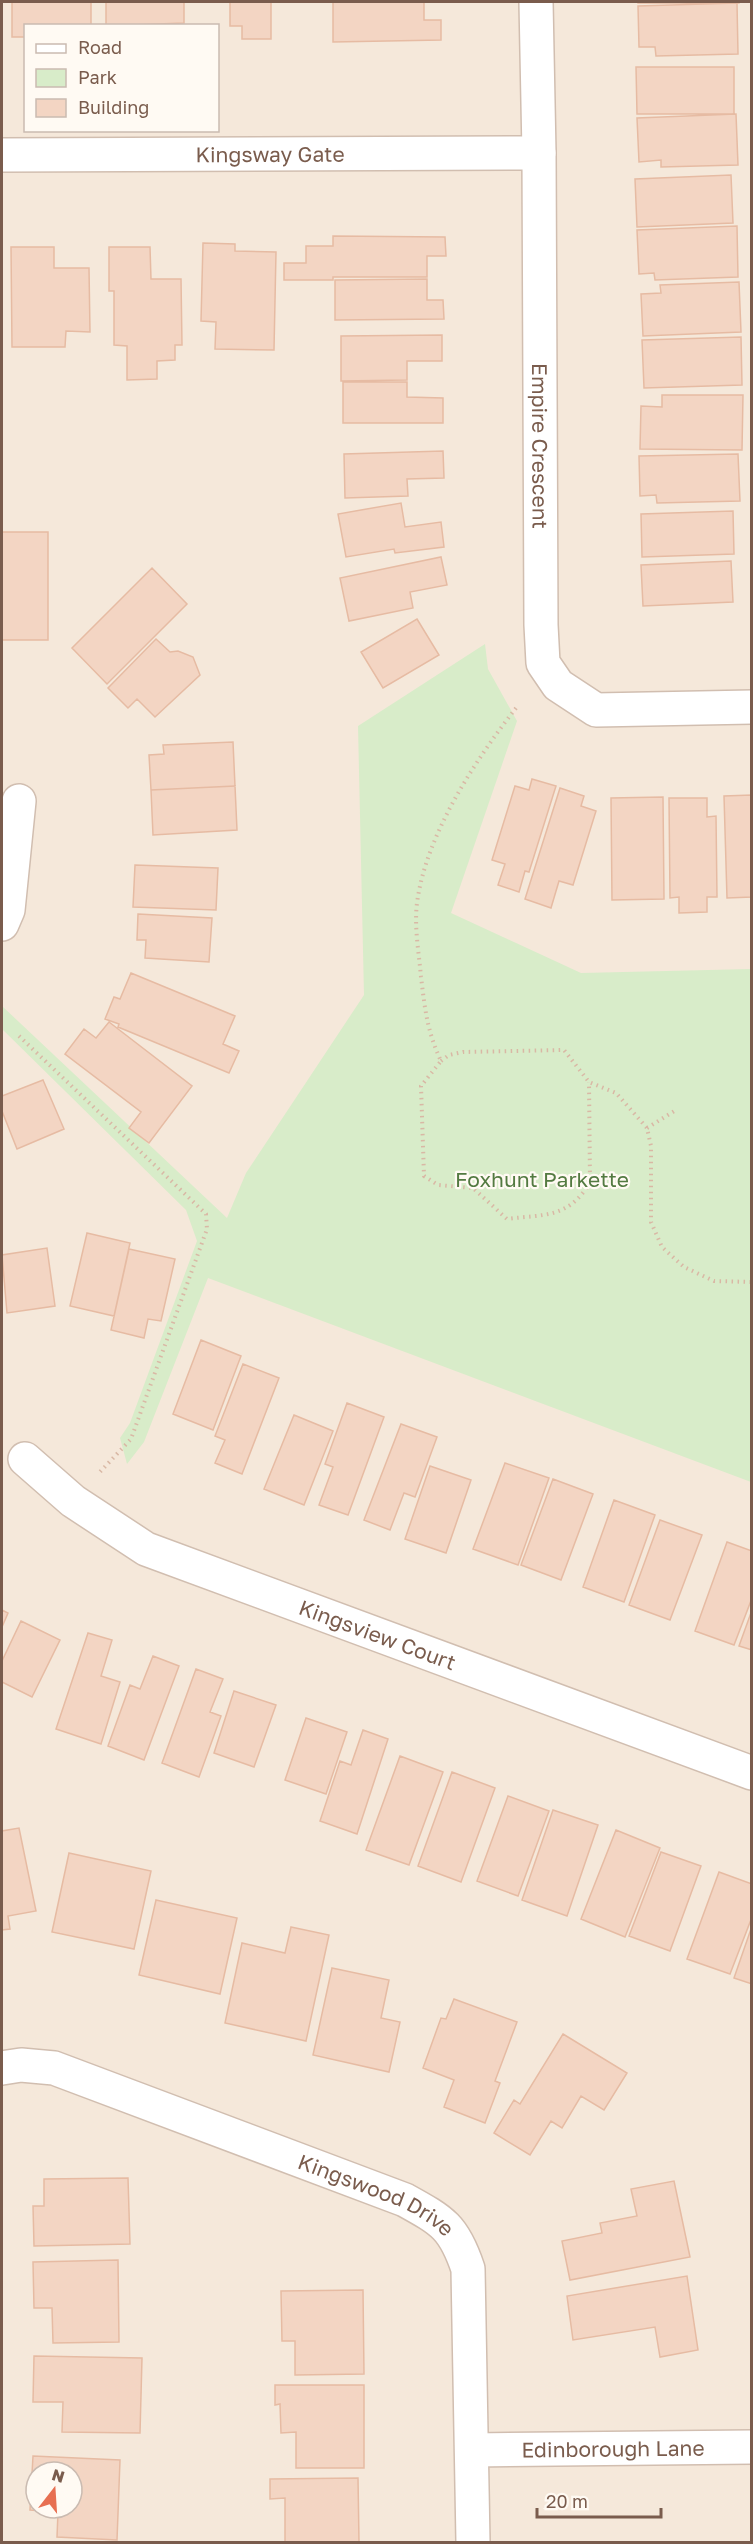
<svg xmlns="http://www.w3.org/2000/svg" width="753" height="2544" font-family="'Golos Text',sans-serif">
<style>
.residential{fill:#f5e8da;fill-rule:evenodd}
.green{fill:#d8ecc9}
.building{fill:#f3d5c3;stroke:#e6bba3;stroke-width:1.5;fill-rule:evenodd}
.lines{fill:none;stroke-linecap:round;stroke-linejoin:round}
.street-casing{stroke:#d1beb0;stroke-width:36}
.path{stroke:#d9b8a5;stroke-width:4;stroke-dasharray:1.5 4.5;stroke-linecap:butt}
.street{stroke:#fff;stroke-width:33}
.labels{text-anchor:middle;dominant-baseline:central;stroke-width:4.5;stroke-linejoin:round;paint-order:stroke}
.street-label{font-size:21px;fill:#7a5c4d;stroke:#fffaf3}
.park-label{font-size:21px;fill:#537a41;stroke:#fffaf3}
</style>
<rect width="100%" height="100%" fill="#fdf6ec"/>
<!-- residential -->
<path class="residential" d="M2 2H751V2542H2ZM26 26H218V130H26ZM36 2472H72V2508H36Z"/>
<!-- green -->
<path class="green" d="M485 644 488 669 517 721 451 913 581 973 751 969V1482L208 1278 144 1442 127 1464 120 1438 130 1423 197 1241 186 1210 2 1029V1006L227 1218 246 1173 364 995 358 726Z"/>
<!-- building -->
<path class="building" d="M12 2H91V26H26V37H12Z
M106 2H184V23L106 26Z
M230 2H271V39H242V26H230Z
M333 2H424V20H441V40L333 42Z
M638 2H739V3H638Z
M737 3 738 54 656 56 655 47H639L638 6Z
M636 67H734V114H637Z
M736 114 738 165 661 167V160L639 162 637 118Z
M731 175 733 223 637 227 635 179Z
M737 226 738 277 655 280 654 273 639 274 637 230Z
M333 236 445 237 446 256H427V277H333V280H284V263H306V246H333Z
M203 243 235 244V251L276 252 274 350 215 349 216 322 201 321Z
M11 247H54V268H89L90 332 66 331 65 347H12Z
M109 247H150L151 279H181L182 345H175V360L157 361V379L127 380V346L114 345V291H109Z
M427 279V300H443L444 319 335 320V280Z
M739 282 741 332 643 336 641 294 661 293 660 285Z
M442 335V361H407V380L341 381V336Z
M741 337 742 385 644 388 642 340Z
M343 382H407V397L443 398V423H343Z
M662 395H743L742 450 640 449 641 406 662 407Z
M443 451 444 478 407 479 408 496 345 498 344 454Z
M738 454 740 501 657 503 656 495 640 496 639 456Z
M401 503 405 527 441 522 444 547 395 553 394 549 346 557 338 514Z
M733 511 734 554 642 557 641 514Z
M2 532H48V640H2Z
M441 557 447 585 410 592 413 608 349 621 340 578Z
M731 561 733 602 643 606 641 565Z
M152 568 187 604 107 684 72 648Z
M417 619 439 655 383 688 361 652Z
M156 639 170 652 178 651 193 657 200 675 155 717 137 699 128 708 108 688Z
M233 742 235 786 151 790 149 755 164 754 163 745Z
M532 779 556 786 529 872 525 871 519 892 498 885 505 864 492 860 515 786 529 790Z
M235 786 237 830 153 835 151 790Z
M560 788 584 796 581 806 596 811 573 885 559 881 551 908 525 899Z
M752 795V897L727 898 724 796Z
M663 797 664 899 612 900 611 798Z
M669 798H707V817L716 816 717 897H707V912L679 913V897L670 898Z
M135 865 218 868 216 910 133 907Z
M138 914 212 918 209 962 145 958 146 940H137Z
M131 973 235 1016 223 1044 239 1051 229 1073 118 1027 119 1024 105 1019 114 997 120 999Z
M109 1022 192 1086 149 1143 129 1128 141 1112 65 1054 84 1029 96 1038Z
M43 1080 64 1129 17 1149 2 1111V1096Z
M87 1233 130 1243 114 1316 70 1306Z
M47 1248 55 1306 7 1313 2 1255Z
M129 1249 175 1259 161 1321 148 1319 144 1338 111 1330Z
M201 1340 241 1356 213 1430 173 1414Z
M243 1364 279 1378 242 1474 215 1463 225 1440 215 1436Z
M347 1403 384 1417 348 1515 319 1505 333 1467 325 1464Z
M294 1415 333 1431 304 1505 264 1489Z
M401 1424 437 1437 415 1497 404 1493 390 1530 364 1520Z
M505 1463 549 1478 518 1565 473 1549Z
M430 1466 471 1480 446 1553 405 1539Z
M553 1479 593 1494 561 1580 521 1565Z
M614 1500 655 1515 624 1602 583 1587Z
M660 1520 702 1535 670 1620 629 1605Z
M727 1542 752 1551V1598L734 1645 695 1631Z
M2 1610 8 1613 2 1627Z
M752 1610V1650L739 1646Z
M21 1621 60 1640 32 1697 2 1682V1661Z
M88 1633 112 1640 101 1676 120 1682 101 1744 56 1729Z
M153 1656 179 1666 144 1760 108 1746 130 1685 140 1689Z
M196 1669 223 1679 210 1712 221 1716 199 1777 162 1763Z
M234 1691 276 1705 254 1767 214 1753Z
M306 1718 347 1732 326 1794 285 1780Z
M363 1730 388 1739 357 1834 320 1821 340 1761 351 1765Z
M400 1756 443 1772 409 1865 366 1850Z
M452 1772 495 1788 461 1882 418 1866Z
M508 1796 549 1811 518 1896 477 1881Z
M553 1810 598 1825 567 1916 522 1900Z
M19 1828 36 1911 8 1916 10 1929 2 1930V1831Z
M616 1830 660 1848 625 1937 581 1919Z
M661 1852 701 1866 670 1951 629 1936Z
M69 1853 151 1871 134 1949 52 1932Z
M719 1872 752 1884V1917L730 1974 687 1959Z
M156 1900 237 1918 220 1994 139 1975Z
M752 1926V1984L734 1978Z
M291 1927 329 1935 306 2041 225 2023 242 1943 285 1953Z
M332 1968 389 1980 381 2018 400 2022 389 2072 313 2055Z
M454 1999 517 2022 495 2081 500 2083 485 2123 444 2107 454 2080 423 2068 441 2018 446 2019Z
M563 2034 627 2073 604 2110 581 2096 562 2128 551 2121 530 2155 494 2133 514 2100 520 2104Z
M128 2178 130 2244 34 2246 33 2206H44V2179Z
M674 2181 690 2257 570 2280 562 2241 602 2233 600 2223 637 2216 631 2189Z
M118 2260 119 2342 53 2343 52 2308H34L33 2262Z
M687 2276 698 2350 660 2357 655 2327 573 2340 567 2296Z
M363 2290 364 2374 295 2375V2341H282L281 2291Z
M34 2356 142 2358 140 2433 62 2432 63 2402H33Z
M275 2385H364V2468H296V2432L281 2433 280 2404 275 2405Z
M33 2456 120 2460 117 2540 57 2537 58 2512 30 2510ZM36 2472H72V2508H36Z
M358 2478 359 2542H285V2498L270 2499V2479Z"/>
<g class="lines">
<!-- street casing -->
<g class="street-casing">
<g id="street">
<path id="s1" d="M536 2 539 153 541 625 543 663 558 685 596 710 752 707"/>
<path id="s2" d="M2 155 539 153"/>
<path d="M2 924 8 910 19 801"/>
<path id="s3" d="M25 1459 73 1501 146 1549 752 1773"/>
<path id="s4" d="M2 2068 21 2065 54 2068 405 2200C443 2221 454 2227 468 2269L473 2542"/>
<path id="s5" d="M473 2450 752 2447"/>
</g>
</g>
<!-- path -->
<path class="path" d="M516 708C474 762 426 835 417 903 414 927 419 953 421 977 425 1009 427 1031 441 1061L421 1086 424 1176 438 1185 473 1188 507 1219C545 1214 567 1219 590 1183L589 1082
M19 1036 206 1214 207 1229 131 1439 99 1473
M441 1061 449 1055 463 1052 564 1050 589 1082 616 1093 647 1128 651 1146V1222L662 1247 684 1267 714 1281 752 1282
M647 1128 676 1110"/>
<!-- street -->
<use href="#street" class="street"/>
</g>
<g class="labels">
<!-- street labels -->
<g class="street-label">
<text stroke="none"><textPath href="#s2" startOffset="268">Kingsway Gate</textPath></text>
<text stroke="none"><textPath href="#s1" startOffset="444">Empire Crescent</textPath></text>
<text stroke="none"><textPath href="#s3" startOffset="398">Kingsview Court</textPath></text>
<text stroke="none"><textPath href="#s4" startOffset="399">Kingswood Drive</textPath></text>
<text stroke="none"><textPath href="#s5" startOffset="140">Edinborough Lane</textPath></text>
</g>
<!-- park labels -->
<g class="park-label">
<text x="542" y="1179">Foxhunt Parkette</text>
</g>
</g>
<!-- border -->
<rect width="753" height="2544" fill="none" stroke="#7a5c4d" stroke-width="6"/>
<!-- legend -->
<rect x="24" y="24" width="195" height="108" fill="#fffaf3" stroke="#cabbb1" stroke-width="1.5"/>
<rect x="36" y="44" width="30" height="9" fill="#ffffff" stroke="#cabbb1" stroke-width="1.5"/>
<text x="78" y="54" font-size="18" fill="#7a5c4d">Road</text>
<rect x="36" y="69" width="30" height="18" fill="#d8ecc9" stroke="#cabbb1" stroke-width="1.5"/>
<text x="78" y="84" font-size="18" fill="#7a5c4d">Park</text>
<rect x="36" y="99" width="30" height="18" fill="#f3d5c3" stroke="#cabbb1" stroke-width="1.5"/>
<text x="78" y="114" font-size="18" fill="#7a5c4d">Building</text>
<!-- north arrow -->
<g transform="translate(54 2490) rotate(17)"><circle r="28" fill="#fffaf3" stroke="#cabbb1" stroke-width="1.5"/>
<path d="M0-4.5L10 22L0 15L-10 22Z" fill="#e76f51"/>
<text y="-9" font-size="16" font-weight="bold" text-anchor="middle" fill="#7a5c4d">N</text>
</g>
<!-- scale -->
<path d="M537 2508v9h124v-9" fill="none" stroke="#7a5c4d" stroke-width="3"/>
<text x="546" y="2508" font-size="18" fill="#7a5c4d" stroke="#fffaf3" stroke-width="4.5" paint-order="stroke">20 m</text>
</svg>
